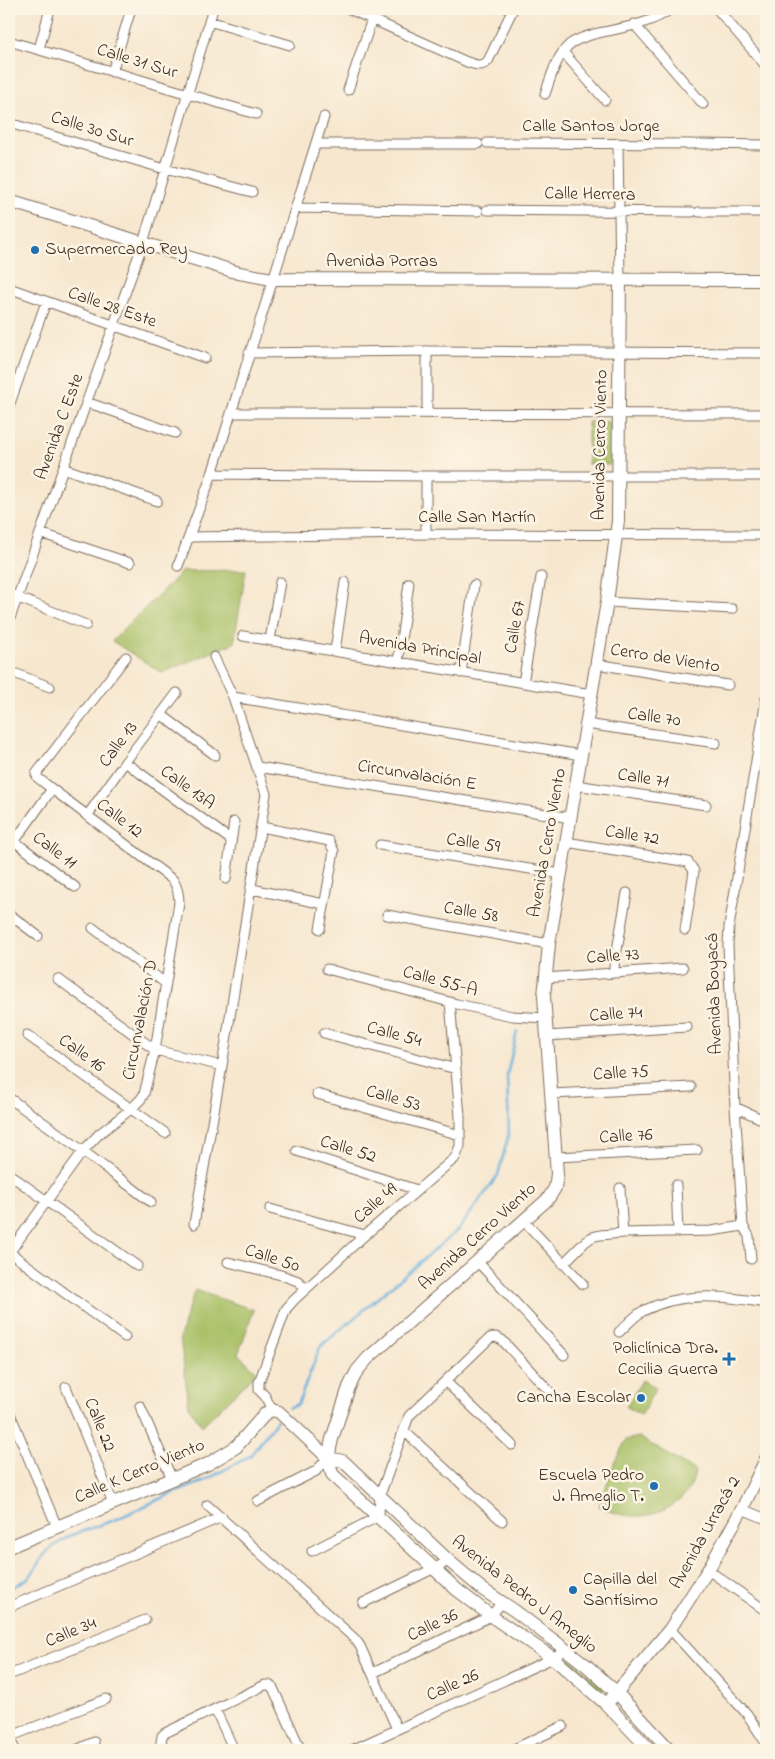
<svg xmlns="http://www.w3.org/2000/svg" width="775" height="1759" font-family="'Indie Flower',sans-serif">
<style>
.green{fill:#a8c066;stroke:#727542}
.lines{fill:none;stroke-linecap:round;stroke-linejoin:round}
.stream{stroke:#66b0de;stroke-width:2.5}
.street-casing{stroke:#7d6c5c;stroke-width:11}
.secondary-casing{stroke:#7d6c5c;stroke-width:14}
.street{stroke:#fff;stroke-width:9}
.secondary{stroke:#fff;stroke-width:12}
.poi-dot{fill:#1f6fb2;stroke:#fcf5e5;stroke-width:2}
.labels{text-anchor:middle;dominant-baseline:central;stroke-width:5;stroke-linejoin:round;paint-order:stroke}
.street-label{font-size:18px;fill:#3b2a1e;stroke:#fcf5e5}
.poi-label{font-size:18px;fill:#3b2a1e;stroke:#fcf5e5;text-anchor:end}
</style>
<rect width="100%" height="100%" fill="#fcf5e5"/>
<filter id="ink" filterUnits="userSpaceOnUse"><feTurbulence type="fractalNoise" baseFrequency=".02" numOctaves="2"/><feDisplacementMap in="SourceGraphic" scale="10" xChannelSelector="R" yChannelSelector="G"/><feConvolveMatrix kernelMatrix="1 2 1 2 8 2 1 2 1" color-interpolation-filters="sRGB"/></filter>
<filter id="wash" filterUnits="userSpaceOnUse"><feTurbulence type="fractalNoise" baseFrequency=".0096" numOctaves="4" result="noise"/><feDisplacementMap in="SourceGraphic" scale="20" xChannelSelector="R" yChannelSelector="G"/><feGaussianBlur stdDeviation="1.12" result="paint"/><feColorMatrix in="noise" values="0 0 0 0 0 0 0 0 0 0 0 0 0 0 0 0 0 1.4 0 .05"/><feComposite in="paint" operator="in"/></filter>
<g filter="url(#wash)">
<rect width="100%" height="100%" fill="#f7e7cf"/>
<!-- green -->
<path class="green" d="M588 422H610V465L588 464Z
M246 570 234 643 162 673 112 641 182 571Z
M195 1290 254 1310 238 1354 257 1372 202 1426 189 1407 180 1338 186 1315Z
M642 1380 656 1388 641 1415 626 1407Z
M639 1437 695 1471C692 1501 659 1518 632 1516 620 1516 609 1511 599 1506L615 1461 626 1440Z
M569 1657 603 1688V1691L600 1692 566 1662V1659Z"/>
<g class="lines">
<!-- stream -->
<path class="stream" d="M289 1408 298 1404 320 1347 459 1229 498 1175 509 1133 507 1075 517 1031
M9 1589 29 1578 47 1551 69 1536 117 1519 166 1496 202 1482 250 1456 277 1420"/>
</g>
</g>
<g filter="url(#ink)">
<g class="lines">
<!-- street casing -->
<g class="street-casing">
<path id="street" d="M349 9 467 62C475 65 482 67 488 61L513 9
M717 9 766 66
M209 21 290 45
M634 24 703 104
M9 41 256 114
M39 49 50 9
M563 52 605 100
M112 72 131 9
M348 90 372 19
M545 94C551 77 556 57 569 45 576 39 585 37 594 34 619 28 650 25 671 9
M9 123 165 169 252 192
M487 143 694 144
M618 143 620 280
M316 144H478
M700 144 766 145
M296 208 478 211
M487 210 692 212
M699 212H766
M9 288 205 358
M427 351V413
M249 353 427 351 766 353
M86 402 175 433
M9 406 46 302
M231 413 766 414
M63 468 157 501
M212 474 426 476H766
M426 476V534
M40 533 130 563
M189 537 426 534 766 535
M178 566 212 474 324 117
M9 594 86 625
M607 602 732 609
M9 621 143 243 213 9
M243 636 591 694
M270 640 280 582
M335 651 345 582
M398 662 409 583
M596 664 728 685
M9 671 50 687
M461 673 474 585
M523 683 541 577
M233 697 581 755
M162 715 215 755
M586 724 716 743
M125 762 231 840
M258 767 571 818
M576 785 706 805
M87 816 125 762 177 693
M262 827 329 841 334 851 320 929
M14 841 75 887
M566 842 688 862 694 871 685 930
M380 845 561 874
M9 849 52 789
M226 879 234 822
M252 889 324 904
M9 914 38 936
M387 915 549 944
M93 928 165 983
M327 969 457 1004 512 1016 545 1018
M613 973 627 893
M545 978 683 968
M58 979 155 1050 222 1066
M324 1033 456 1069
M27 1035 165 1133
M547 1036 687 1027
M317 1094 460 1135
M552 1094 691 1087
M9 1098 83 1151 151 1202
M735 1107 766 1121
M297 1151 417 1190
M556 1157 697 1150
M9 1174 137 1266
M676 1185 678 1232
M620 1188 623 1233
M270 1209 365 1235
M523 1220 583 1284
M194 1224 222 1066 266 794 233 697 214 657
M9 1252 125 1337
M9 1253 83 1151 99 1134 131 1109 141 1099 144 1094 155 1050 179 903C179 894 178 888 173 880L52 789 38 778 36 774 126 657
M751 1259 749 1236 743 1226 735 1107 728 945 729 927 766 699
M477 1261 564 1355
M228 1262 281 1275 298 1281 306 1289
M563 1264 585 1242 592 1237 600 1235 623 1233 711 1231 743 1226
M619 1332C627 1325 634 1316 643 1311 683 1291 724 1296 766 1303
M445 1381 512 1445
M66 1387 113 1503
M140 1406 172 1479
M272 1410 265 1396 259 1390V1382L286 1309 294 1300 365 1235 455 1158 460 1146V1116L450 1002
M9 1411 57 1527
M403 1430 502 1521
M258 1501 316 1471 328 1458
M207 1505 355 1639 360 1646 397 1729
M742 1509 766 1519
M312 1551 379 1516 380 1495 409 1416 490 1338 496 1337 502 1340 550 1392
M708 1570 766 1611
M363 1603 449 1561
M9 1607 222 1517
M670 1629 747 1714 766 1743
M373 1673 491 1616 502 1602
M9 1675 145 1620
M215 1709 234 1750
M9 1736 15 1750
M9 1737 106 1699
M76 1750 94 1742
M165 1750 161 1742 162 1736 165 1733 265 1685H269L273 1688 301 1750
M352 1750 553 1658 566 1649
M512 1750 563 1726"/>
</g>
<!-- secondary casing -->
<g class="secondary-casing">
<path id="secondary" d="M9 201 239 273 272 279 766 280
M620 280 618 521 607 602 549 944 544 996 557 1174 555 1188 548 1199 368 1358 357 1371 349 1387 332 1439 328 1458 332 1474 456 1589 491 1616 553 1658 606 1704 650 1750
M9 1547 208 1464 236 1447 266 1413 272 1410 279 1412 328 1458 343 1461 449 1561 482 1589 515 1611 586 1665 616 1692 670 1750
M611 1699 670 1629 708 1570 742 1509 766 1459"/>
</g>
<!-- street -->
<use href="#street" class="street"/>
<!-- secondary -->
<use href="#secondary" class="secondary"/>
</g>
</g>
<!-- markers -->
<g class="poi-dot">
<circle cx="35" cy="250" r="5"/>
<path d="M726.5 1351.5h5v5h5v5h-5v5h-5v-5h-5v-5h5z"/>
<circle cx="641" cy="1398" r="5"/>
<circle cx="654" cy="1486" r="5"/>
<circle cx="573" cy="1590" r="5"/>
</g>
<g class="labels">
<!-- street labels -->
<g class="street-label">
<text transform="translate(137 62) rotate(17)">Calle 31 Sur</text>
<text x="591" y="127">Calle Santos Jorge</text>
<text transform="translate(92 130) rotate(17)">Calle 30 Sur</text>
<text transform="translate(590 195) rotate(1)">Calle Herrera</text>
<text x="382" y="262">Avenida Porras</text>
<text transform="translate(112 308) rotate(19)">Calle 28 Este</text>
<text transform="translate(60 427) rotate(-70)">Avenida C Este</text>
<text transform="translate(601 445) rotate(-89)">Avenida Cerro Viento</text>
<text x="477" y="518">Calle San Martín</text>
<text transform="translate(516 627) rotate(-80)">Calle 67</text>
<text transform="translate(420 649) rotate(10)">Avenida Principal</text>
<text transform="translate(665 659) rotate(9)">Cerro de Viento</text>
<text transform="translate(654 718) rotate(8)">Calle 70</text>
<text transform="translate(119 745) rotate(-53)">Calle 13</text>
<text transform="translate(417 776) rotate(9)">Circunvalación E</text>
<text transform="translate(643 779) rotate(9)">Calle 71</text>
<text transform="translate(187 788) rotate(36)">Calle 13A</text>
<text transform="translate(119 819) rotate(37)">Calle 12</text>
<text transform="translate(632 836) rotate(9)">Calle 72</text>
<text transform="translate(548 843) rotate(-80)">Avenida Cerro Viento</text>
<text transform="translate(473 844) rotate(9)">Calle 59</text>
<text transform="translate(54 851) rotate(37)">Calle 11</text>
<text transform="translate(471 913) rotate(10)">Calle 58</text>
<text transform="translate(613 957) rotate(-4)">Calle 73</text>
<text transform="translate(440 982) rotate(15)">Calle 55-A</text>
<text transform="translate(715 994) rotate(-92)">Avenida Boyacá</text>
<text transform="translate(616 1015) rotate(-4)">Calle 74</text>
<text transform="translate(141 1020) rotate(-79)">Circunvalación D</text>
<text transform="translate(394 1035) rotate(15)">Calle 54</text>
<text transform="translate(81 1054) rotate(36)">Calle 16</text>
<text transform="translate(621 1074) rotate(-3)">Calle 75</text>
<text transform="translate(393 1099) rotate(16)">Calle 53</text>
<text transform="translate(626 1137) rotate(-3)">Calle 76</text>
<text transform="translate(348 1150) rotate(17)">Calle 52</text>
<text transform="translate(376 1204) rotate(-41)">Calle 49</text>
<text transform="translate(478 1237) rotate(-42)">Avenida Cerro Viento</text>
<text transform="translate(272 1259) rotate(18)">Calle 50</text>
<text transform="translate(99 1425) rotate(68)">Calle 22</text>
<text transform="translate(140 1472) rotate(-23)">Calle K Cerro Viento</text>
<text transform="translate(706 1533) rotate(-61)">Avenida Urracá 2</text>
<text transform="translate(524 1595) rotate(38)">Avenida Pedro J Ameglio</text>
<text transform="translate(433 1626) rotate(-25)">Calle 36</text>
<text transform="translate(71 1633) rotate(-22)">Calle 34</text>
<text transform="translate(453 1686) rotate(-24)">Calle 26</text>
</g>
<!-- poi labels -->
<g class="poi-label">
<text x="45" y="250" text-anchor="start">Supermercado Rey</text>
<text x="718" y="1349">Policlínica Dra.<tspan x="718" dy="21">Cecilia Guerra</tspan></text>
<text x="631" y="1398">Cancha Escolar</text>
<text x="644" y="1476">Escuela Pedro<tspan x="644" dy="21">J. Ameglio T.</tspan></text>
<text x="583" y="1580" text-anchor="start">Capilla del<tspan x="583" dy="21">Santísimo</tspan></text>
</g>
</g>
<!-- margin -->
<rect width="775" height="1759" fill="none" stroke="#fcf5e5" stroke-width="30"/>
</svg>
